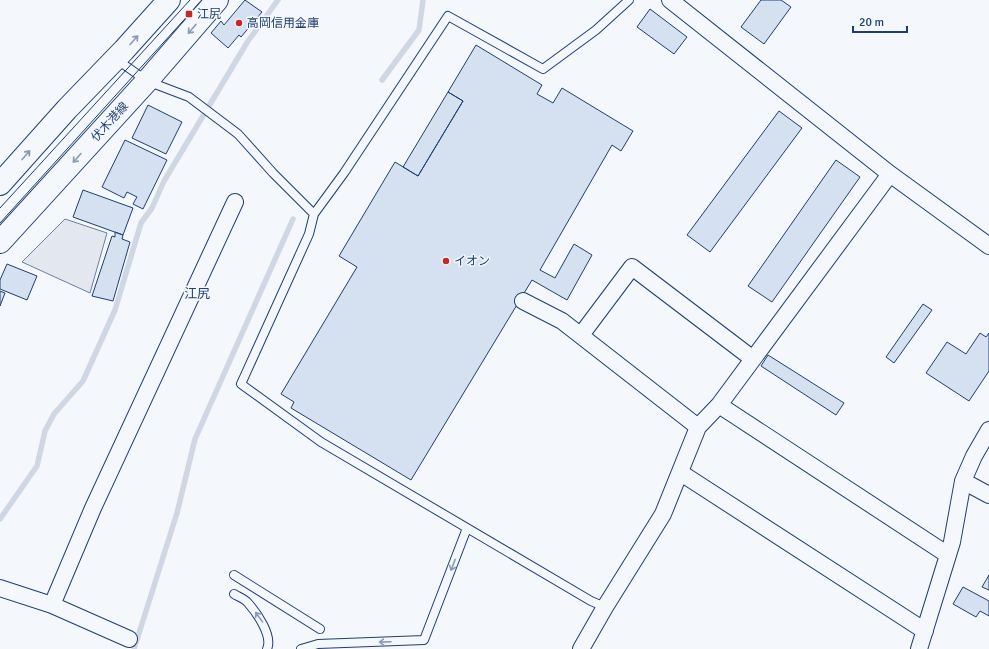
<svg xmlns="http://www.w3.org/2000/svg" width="989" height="649" font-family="Signika,'Noto Sans JP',sans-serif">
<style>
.parking{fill:#e3e8f0;stroke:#687fa3}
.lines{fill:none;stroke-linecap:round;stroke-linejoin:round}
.stream{stroke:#cfd7e4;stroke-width:5.5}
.building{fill:#d5e0f0;stroke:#1d3f73}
.service-casing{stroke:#1d3f73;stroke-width:10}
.minor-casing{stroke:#1d3f73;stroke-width:18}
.primary-casing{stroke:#1d3f73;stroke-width:24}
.service{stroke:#f4f7fb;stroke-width:8}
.minor{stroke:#f4f7fb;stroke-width:16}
.primary{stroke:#f4f7fb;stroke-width:22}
.tram{stroke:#1d3f73;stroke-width:1}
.oneway{stroke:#889bb7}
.poi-dot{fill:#c62828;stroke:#f4f7fb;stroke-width:1.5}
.labels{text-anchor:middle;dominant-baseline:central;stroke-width:3;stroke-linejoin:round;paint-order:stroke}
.poi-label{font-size:12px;fill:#1d3f73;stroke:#f4f7fb;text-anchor:start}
.street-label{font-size:12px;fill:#1d3f73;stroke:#f4f7fb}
.neighbourhood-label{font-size:13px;fill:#1d3f73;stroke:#f4f7fb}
</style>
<rect width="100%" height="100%" fill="#f4f7fb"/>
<!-- parking -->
<path class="parking" d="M65 219 107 233 90 293 22 262Z"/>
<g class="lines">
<!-- stream -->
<path class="stream" d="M382 80 419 30 423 0
M0 519 37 466 45 431 54 414 83 381 115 310 141 223 152 208 164 181 248 41 278 0
M134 649 177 513 195 439 293 219"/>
</g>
<!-- building -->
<path class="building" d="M245 0 262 12 241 37 239 35 228 48 211 33 221 21 224 25Z
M761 0H781L791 7 764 44 741 27Z
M650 9 687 37 674 54 637 27Z
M476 45 542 85 537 94 553 103 562 88 633 131 621 151 612 145 540 270 555 278 574 244 592 255 567 300 532 280 411 480 291 408 294 402 281 394 357 267 339 256 395 162 418 176 463 101 448 92Z
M448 92 463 101 418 176 403 167Z
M148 105 182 122 166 154 132 138Z
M779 111 802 128 710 252 687 235Z
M125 140 167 160 143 209 133 204 137 197 127 192 124 198 102 187Z
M836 160 860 177 772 302 748 286Z
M83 190 133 208 123 235 73 217Z
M115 232 123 235 122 239 130 242 113 301 92 296 112 236 115 237Z
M7 264 37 276 27 300 0 289V280Z
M0 291 5 293 0 306Z
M923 304 932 310 894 363 886 357Z
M980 333 986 337 989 333V371L969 401 926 373 947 342 966 354Z
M768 355 844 403 836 415 761 366Z
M989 575V590L982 587Z
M963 587 989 601V616L980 611 976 617 953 604Z"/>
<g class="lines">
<!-- service casing -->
<g class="service-casing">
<path id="service" d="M116 59 147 81 189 97 238 134 273 173 314 214 344 173 448 16 543 69 596 30 629 0
M314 214 309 234 241 384 321 442 591 601 605 607
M234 575 320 629
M234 594C239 597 245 599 248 603 257 613 273 636 267 649
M301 649 318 644 424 640 467 528"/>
</g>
<!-- minor casing -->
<g class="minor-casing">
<path id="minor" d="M670 0 890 174 989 246
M523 301 562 321 698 427
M581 335 632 267 753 359
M719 405 948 555
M681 473 925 631
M963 481 989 495
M0 588 52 605 129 639
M52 605 93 508 235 202
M581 649 605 607 663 514 698 427 719 405 890 174
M919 649 952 542 963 481 974 456 989 430"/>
</g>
<!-- primary casing -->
<g class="primary-casing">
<path id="primary" d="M0 184 67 109 124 50 169 0
M0 242 147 81 217 0"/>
</g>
<!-- service -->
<use href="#service" class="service"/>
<!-- minor -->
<use href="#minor" class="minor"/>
<!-- primary -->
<use href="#primary" class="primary"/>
<!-- tram -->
<path class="tram" d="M0 208 190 0
M0 223 202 0"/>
</g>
<!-- one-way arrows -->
<defs><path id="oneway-shaft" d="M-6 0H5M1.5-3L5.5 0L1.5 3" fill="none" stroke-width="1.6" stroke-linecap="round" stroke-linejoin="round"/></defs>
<g class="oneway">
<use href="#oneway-shaft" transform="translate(192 29) rotate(131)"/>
<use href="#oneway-shaft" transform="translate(134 40) rotate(-48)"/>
<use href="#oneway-shaft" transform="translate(26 155) rotate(-49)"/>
<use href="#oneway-shaft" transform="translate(77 158) rotate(132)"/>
<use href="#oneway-shaft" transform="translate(453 565) rotate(111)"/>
<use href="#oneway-shaft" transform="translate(259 617) rotate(-126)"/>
<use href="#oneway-shaft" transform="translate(385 642) rotate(178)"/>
</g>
<!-- markers -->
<g class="poi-dot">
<rect x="185" y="10" width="8" height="8" rx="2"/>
<circle cx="239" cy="23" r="4"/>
<circle cx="446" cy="261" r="4"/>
</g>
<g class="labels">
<!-- poi labels -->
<g class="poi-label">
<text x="197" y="14">江尻</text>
<text x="247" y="23">高岡信用金庫</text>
<text x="454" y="261">イオン</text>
</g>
<!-- street labels -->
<g class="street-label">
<text transform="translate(110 122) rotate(-48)">伏木港線</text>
</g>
<!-- neighbourhood labels -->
<g class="neighbourhood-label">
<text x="197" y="294">江尻</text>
</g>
</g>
<!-- scale -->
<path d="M853 26v6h54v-6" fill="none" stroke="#1d3f73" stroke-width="2"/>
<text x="859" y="26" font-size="12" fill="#1d3f73" stroke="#f4f7fb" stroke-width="3" paint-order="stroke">20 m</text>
</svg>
